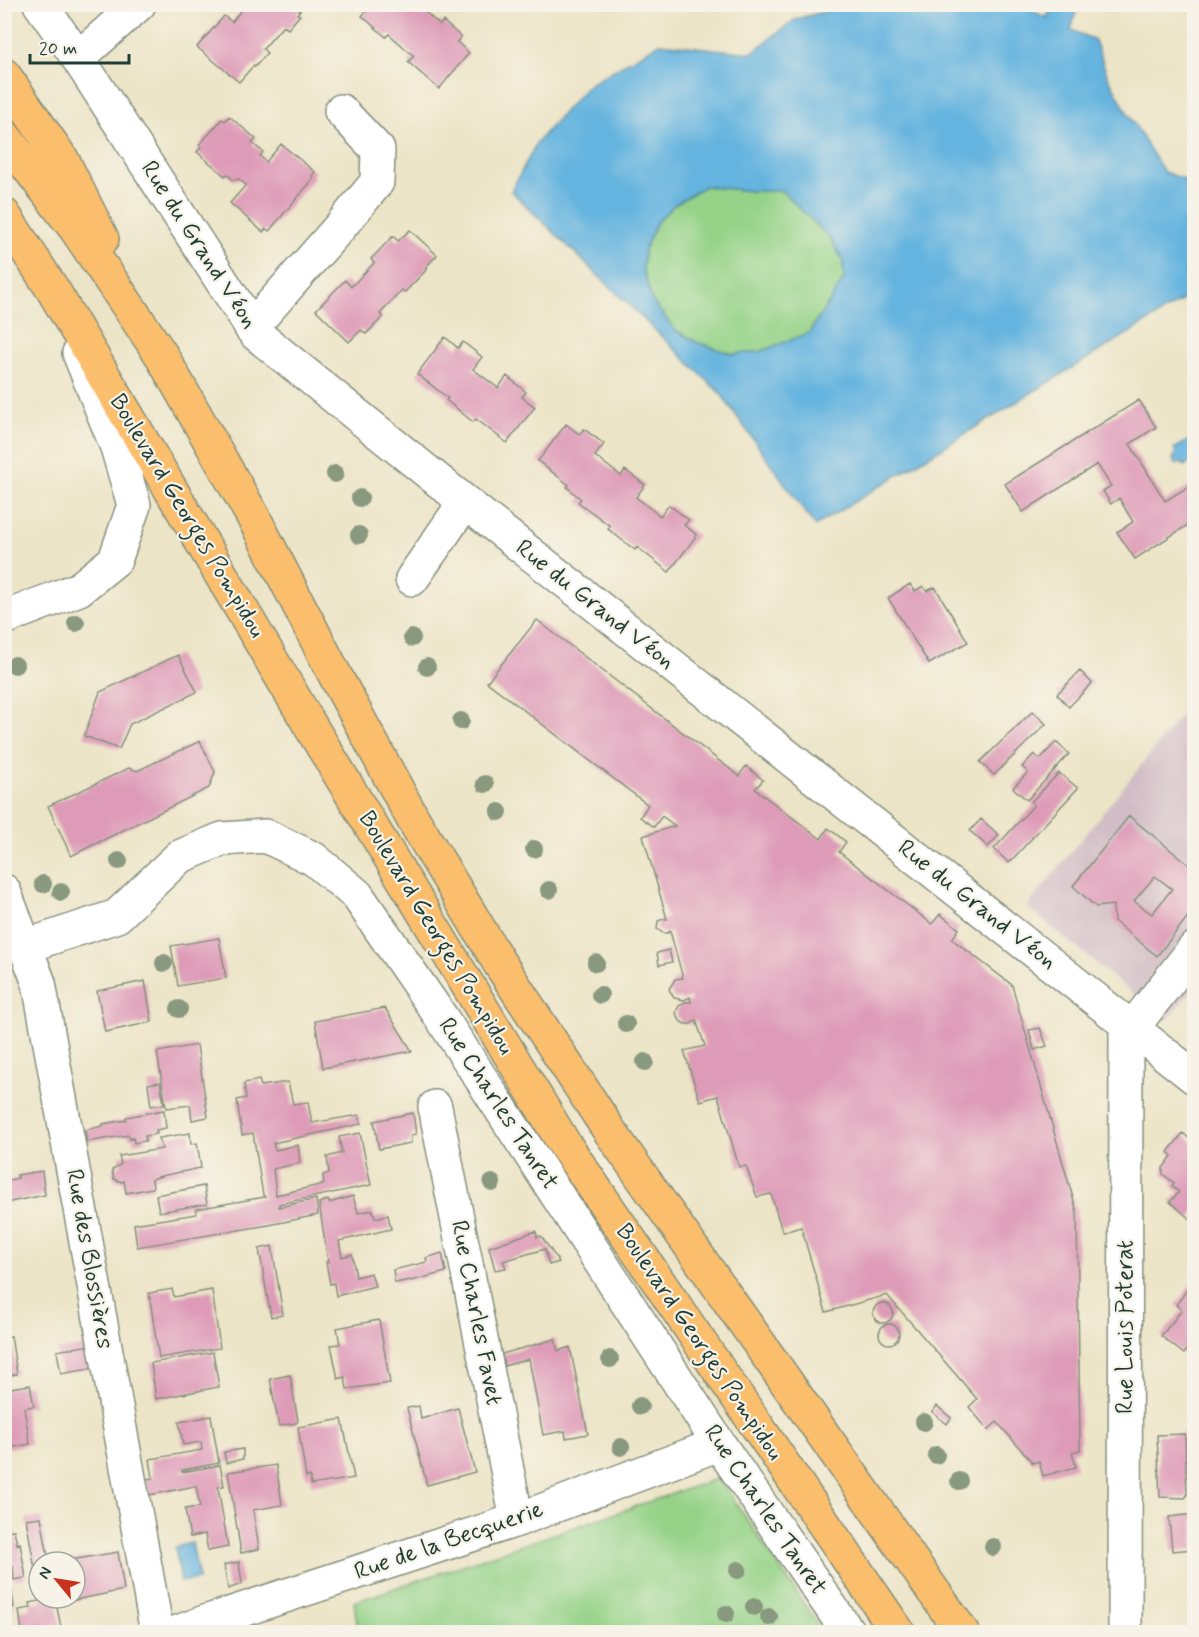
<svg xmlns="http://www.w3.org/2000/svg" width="1199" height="1637" font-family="Mynerve,sans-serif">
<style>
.industrial{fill:#d2bdc6}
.green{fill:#96d389;stroke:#5a885e;stroke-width:1.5}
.water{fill:#65b4df;stroke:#42788a;stroke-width:1.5;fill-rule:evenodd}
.building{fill:#de9bb8;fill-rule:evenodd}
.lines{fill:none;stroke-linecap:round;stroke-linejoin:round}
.minor-casing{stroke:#86907d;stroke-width:36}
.major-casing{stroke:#86907d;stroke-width:36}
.minor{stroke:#fff;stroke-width:33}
.major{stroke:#fabe6d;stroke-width:33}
.tree{fill:#88997f}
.labels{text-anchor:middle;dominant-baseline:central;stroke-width:4.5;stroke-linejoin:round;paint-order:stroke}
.street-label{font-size:24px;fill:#1f3d34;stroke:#f7f3e8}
</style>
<rect width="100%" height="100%" fill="#f7f3e8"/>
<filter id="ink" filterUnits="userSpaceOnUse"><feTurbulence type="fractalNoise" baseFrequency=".0167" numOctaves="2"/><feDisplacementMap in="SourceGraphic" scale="12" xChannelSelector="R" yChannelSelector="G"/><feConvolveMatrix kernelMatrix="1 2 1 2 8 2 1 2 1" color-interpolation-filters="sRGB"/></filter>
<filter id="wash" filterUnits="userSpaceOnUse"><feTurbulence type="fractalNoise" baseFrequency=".008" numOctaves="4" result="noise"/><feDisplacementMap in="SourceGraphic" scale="24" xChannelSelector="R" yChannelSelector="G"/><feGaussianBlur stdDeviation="1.35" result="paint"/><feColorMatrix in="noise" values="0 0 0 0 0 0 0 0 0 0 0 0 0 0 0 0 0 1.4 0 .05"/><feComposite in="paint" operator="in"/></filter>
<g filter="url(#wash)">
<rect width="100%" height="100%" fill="#ece4c6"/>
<!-- industrial -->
<path class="industrial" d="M1194 699V987L1167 1021 1027 907Z"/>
<!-- green -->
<path class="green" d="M705 186 750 191 782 190 830 238 843 261 844 279 809 333 759 352 733 354 698 343 675 330 652 301 643 270 644 250 657 222 675 204Z
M719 1478 823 1632H358L354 1602Z"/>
<!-- water -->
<path class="water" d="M851 5H1032L1031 10 1047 18 1051 5H1078L1071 30 1095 40 1107 75 1130 117 1164 172 1194 183V293L815 526 721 394 511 191 537 142 588 85 660 43 751 53 796 19ZM705 186 750 191H782L830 238 843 261 844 279 809 333 759 352 733 354 698 343 675 330 652 301 643 270 644 250 657 222 675 204Z
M1194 437V460L1184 466 1182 463H1175L1173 459 1176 453 1174 449Z
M192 1543 199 1579 181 1582 175 1547Z"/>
<g id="blocks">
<!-- building -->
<path class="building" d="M246 4H305L297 14 300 15 288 29 283 26 263 49 267 53 255 67 254 65 239 82 197 47 224 16 232 22Z
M360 4H416L440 25 443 21 461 37 457 42 469 53 439 89 408 62 414 56 389 34 386 37 362 16 367 10Z
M229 116 256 139 252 143 263 152 260 156 266 162 281 144 315 172 312 176 314 178 269 231 266 229 263 232 230 203 246 185 239 179 233 180 227 174 225 176 197 152 201 147 199 145 222 119 225 121Z
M410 230 437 255 425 268 427 269 405 292 402 290 380 314 383 317 366 334 361 330 349 342 316 310 345 280 351 287 374 263 371 259 393 236 398 241Z
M445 337 458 348 463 342 482 357 473 369 498 388 507 376 526 392 522 397 535 407 507 443 476 419 473 422 446 400 448 398 417 374Z
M1139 400 1156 427 1130 444 1165 501 1193 484 1194 487V521L1135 559 1117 532 1133 522 1119 498 1111 504 1103 491 1111 486 1097 464 1023 512 1005 484Z
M566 424 579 434 584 429 604 444 595 456 621 476 625 470 645 485 636 497 660 516 669 505 689 520 684 525 697 535 669 572 637 547 635 550 608 529 610 526 578 502 581 499 567 487 569 485 538 461Z
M910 584 915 591 923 586 927 591 935 587 968 642 929 664 888 598Z
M537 620 739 776 746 766 763 780 755 789 821 839 828 828 846 842 839 852 932 924 940 914 959 929 952 939 1012 985 1077 1212 1080 1450 1072 1452 1076 1467 1043 1476 1039 1461 1033 1463 997 1422 988 1430 969 1407 977 1399 887 1295 826 1312 801 1227 784 1232 782 1231 771 1194 757 1197 746 1166 739 1167 718 1096 700 1101 684 1051 705 1046 696 1020 691 1024H685L681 1022 677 1016 676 1012 679 1006 685 1002H691L690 997 684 1000 674 998 669 989 675 979 683 978 670 931 668 933H663L657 929 658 921 664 919H667L643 836 675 826 662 816 654 827 640 817 648 805 487 682Z
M178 655 197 692 130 724 119 749 84 736 100 692Z
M1080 671 1092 683 1069 707 1057 694Z
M1033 711 1046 724 994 775 980 762Z
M200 741 215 772 209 788 71 856 48 806 129 768 137 771Z
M1056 742 1069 754 1027 800 1013 788 1028 772 1022 767 1034 754 1040 759Z
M1059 773 1078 788 1009 863 994 849 1034 805 1031 802Z
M1129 816 1194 869V909L1157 956 1114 921 1113 905 1096 907 1073 886ZM1155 876 1172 889 1152 914 1134 901Z
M981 819 999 835 988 847 970 831Z
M219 938 226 978 178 986 171 946Z
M669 950 672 962 659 965 657 953Z
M145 981 152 1022 105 1032 97 991Z
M385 1008 412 1051 323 1068 315 1021Z
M1040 1028 1047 1046 1034 1050 1029 1030Z
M197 1045 208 1117 192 1120 190 1105 167 1108 166 1106 157 1052Z
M259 1080 261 1086 288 1082 293 1104 308 1102 312 1123 359 1115 361 1124 273 1143 275 1150 298 1145 300 1163 273 1169 276 1195 324 1184 323 1175 329 1173 327 1157 342 1153 339 1137 360 1133 371 1185 279 1204V1207L316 1199 318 1215 269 1225 137 1247 134 1224 197 1214 196 1209 265 1197 263 1195 253 1133 242 1135 237 1100 246 1098 244 1083Z
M160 1082 164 1104 151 1106 148 1084Z
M164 1110 166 1128 156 1130 157 1134 145 1136 146 1141 134 1143 133 1138 130 1139 128 1135 87 1142 85 1130 103 1126V1124L126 1120V1117Z
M413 1113 416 1134 411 1135V1143L379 1149 374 1121Z
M190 1133 191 1144 197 1143 201 1168 161 1176 152 1179 153 1188 126 1193 124 1181 121 1182 114 1179 112 1170 121 1164 119 1156 162 1149 159 1138Z
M1183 1133 1194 1143V1213L1190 1219 1170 1202 1179 1192 1172 1186 1174 1183 1163 1174V1168L1172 1156 1168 1152Z
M42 1171 45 1195 5 1203V1181L18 1178 17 1175Z
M204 1186 207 1204 159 1212 156 1195Z
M353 1196 358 1213 373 1210 375 1218 388 1215 391 1229 339 1241 342 1257 352 1254 356 1277 371 1273 375 1286 336 1296 334 1283 330 1284 326 1262H328L319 1203 328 1200 329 1203Z
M536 1231 537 1237 541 1236 559 1262 549 1265 545 1249 503 1261 506 1268 495 1270 489 1247Z
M272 1246 283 1315 271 1317 259 1249Z
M442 1253 446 1272 411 1281 410 1280 395 1283 393 1270 427 1262 426 1258Z
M1194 1280V1341L1184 1354 1161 1336 1182 1310 1176 1305Z
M172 1289 174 1297 212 1290 220 1348 159 1358 149 1293Z
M873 1313a10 10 0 1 1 20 0a10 10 0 1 1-20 0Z
M379 1320 390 1383 347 1389 345 1377 338 1379 331 1345 340 1344 337 1328Z
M879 1334a10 10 0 1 1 20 0a10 10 0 1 1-20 0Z
M11 1336 17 1374 4 1376V1338Z
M555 1339 558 1351 570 1347 588 1434 566 1438 565 1431 543 1435 529 1359 504 1366 502 1354Z
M95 1344 101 1367 61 1374 57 1351Z
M213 1352 219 1387 156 1399 151 1363Z
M290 1375 298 1421 296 1423 279 1426 270 1379Z
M30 1385 34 1406 24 1408 30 1444 4 1449V1389Z
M419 1406 421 1419 458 1408 475 1472 427 1485 407 1408Z
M937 1406 951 1418 947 1424 932 1412Z
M211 1416 219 1463 182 1470V1472L220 1465 224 1486 218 1487 228 1547 208 1551 205 1534 190 1537 185 1509 200 1507 196 1486 149 1495 146 1479 153 1478 150 1459 202 1450 201 1442 183 1445 179 1422Z
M342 1419 354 1478 311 1485 310 1476 306 1477 298 1427Z
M1185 1434 1187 1495 1185 1498 1160 1497 1157 1435Z
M243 1449V1459L226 1463 224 1452Z
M276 1465 282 1505 253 1510 259 1549 241 1553 228 1472Z
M1194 1514V1549L1172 1551 1169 1517Z
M41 1517 49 1562H39V1586H38L26 1519Z
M14 1530 17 1544 20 1543 26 1578 14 1580 13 1567 4 1569V1531Z
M118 1552 124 1590 75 1600V1562H65V1561Z
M239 1562 242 1584 228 1589 224 1565Z
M9 1575 14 1607 6 1608 4 1576Z
M40 1598H55L62 1632H41V1629L22 1632 19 1610 31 1608 30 1603 40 1601Z"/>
</g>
</g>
<g filter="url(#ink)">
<use href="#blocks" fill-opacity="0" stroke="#86907d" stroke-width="1.5"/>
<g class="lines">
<!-- minor casing -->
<g class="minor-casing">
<path id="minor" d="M40 4 78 58 256 334 465 502 1194 1077
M78 58 139 4
M251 328 339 228 377 182 378 150 341 111
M412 579 465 502
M4 618 79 589 115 560 134 505 117 447 79 353
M4 891 39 983 157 1632
M26 946 117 916 179 857 222 839 266 836 314 859 357 895 443 1020 719 1444 848 1632
M1133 1027 1194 949
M435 1107 517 1520
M178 1632 202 1623 517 1520 719 1444
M1125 1632 1126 1022"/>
</g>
<!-- major casing -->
<g class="major-casing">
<path id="major" d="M4 75 63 161 102 239
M4 136 76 229 160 353 255 520 336 677 413 819 500 964 609 1130 962 1632
M4 215 53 290 314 732 565 1145 898 1632"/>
</g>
<!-- minor -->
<use href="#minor" class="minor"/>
<!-- major -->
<use href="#major" class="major"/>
</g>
<!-- trees -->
<g class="tree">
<circle cx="335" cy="474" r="9"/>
<circle cx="360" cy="498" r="9"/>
<circle cx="359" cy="535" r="9"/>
<circle cx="76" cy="623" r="9"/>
<circle cx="412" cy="638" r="9"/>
<circle cx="15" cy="665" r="9"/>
<circle cx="427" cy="667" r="9"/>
<circle cx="461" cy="721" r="9"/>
<circle cx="485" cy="784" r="9"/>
<circle cx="499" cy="812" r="9"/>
<circle cx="534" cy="849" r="9"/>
<circle cx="119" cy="861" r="9"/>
<circle cx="43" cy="884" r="9"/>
<circle cx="549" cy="890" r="9"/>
<circle cx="61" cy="892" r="9"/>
<circle cx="164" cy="963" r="9"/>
<circle cx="596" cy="963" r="9"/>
<circle cx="600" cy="995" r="9"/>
<circle cx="179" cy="1009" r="9"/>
<circle cx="626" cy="1024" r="9"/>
<circle cx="645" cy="1062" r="9"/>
<circle cx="492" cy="1183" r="9"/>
<circle cx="610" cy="1359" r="9"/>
<circle cx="640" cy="1406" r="9"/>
<circle cx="924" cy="1422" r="9"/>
<circle cx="621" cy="1447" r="9"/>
<circle cx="936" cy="1455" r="9"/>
<circle cx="959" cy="1481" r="9"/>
<circle cx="993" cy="1547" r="9"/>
<circle cx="738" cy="1570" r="9"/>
<circle cx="754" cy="1607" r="9"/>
<circle cx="726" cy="1614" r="9"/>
<circle cx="769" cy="1617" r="9"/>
</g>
</g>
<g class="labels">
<!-- street labels -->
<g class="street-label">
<text transform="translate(199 245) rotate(57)">Rue du Grand Véon</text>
<text transform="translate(187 516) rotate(59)">Boulevard Georges Pompidou</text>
<text transform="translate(595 605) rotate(38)">Rue du Grand Véon</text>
<text transform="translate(977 905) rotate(38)">Rue du Grand Véon</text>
<text transform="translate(436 933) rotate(59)">Boulevard Georges Pompidou</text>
<text transform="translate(498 1104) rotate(57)">Rue Charles Tanret</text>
<text transform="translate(89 1259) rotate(80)">Rue des Blossières</text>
<text transform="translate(476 1313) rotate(79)">Rue Charles Favet</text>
<text transform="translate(1125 1327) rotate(-90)">Rue Louis Poterat</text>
<text transform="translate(699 1342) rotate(56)">Boulevard Georges Pompidou</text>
<text transform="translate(765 1510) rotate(56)">Rue Charles Tanret</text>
<text transform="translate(449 1541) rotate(-19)">Rue de la Becquerie</text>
</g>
</g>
<!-- margin -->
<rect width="1199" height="1637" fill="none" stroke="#f7f3e8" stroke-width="24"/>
<!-- north arrow -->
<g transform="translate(57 1580) rotate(300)"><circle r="28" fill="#f7f3e8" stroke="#a1aaa0" stroke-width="1.5"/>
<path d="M0-4.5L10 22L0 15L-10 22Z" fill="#c8321e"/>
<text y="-9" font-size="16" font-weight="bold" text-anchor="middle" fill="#1f3d34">N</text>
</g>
<!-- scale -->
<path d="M30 54v9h99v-9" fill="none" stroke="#1f3d34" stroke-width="3"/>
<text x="39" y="54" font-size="18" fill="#1f3d34" stroke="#f7f3e8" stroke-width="4.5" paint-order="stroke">20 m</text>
</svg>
